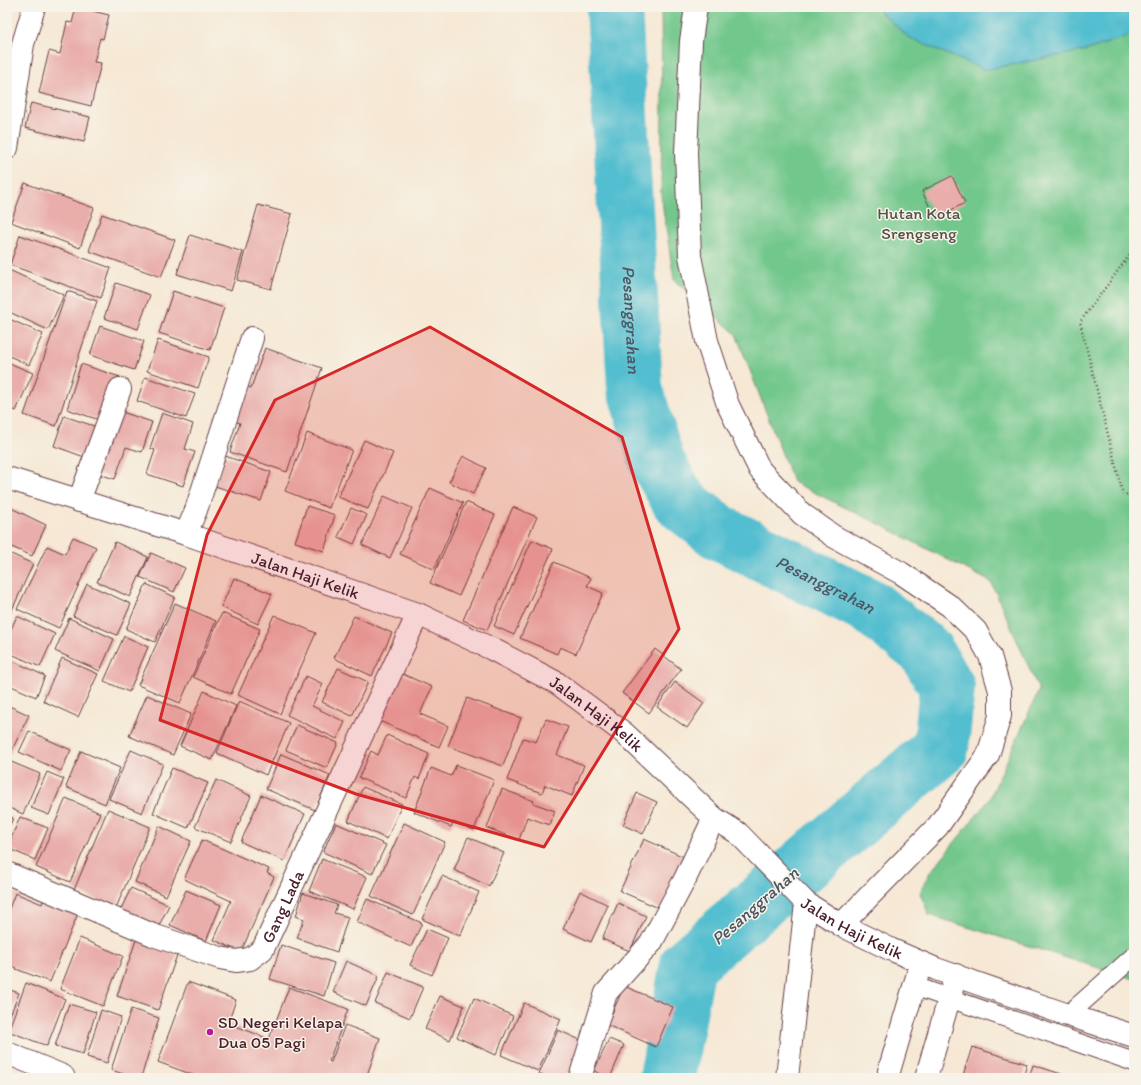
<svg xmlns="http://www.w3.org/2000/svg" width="1141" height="1085" font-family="Itim,sans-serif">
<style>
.green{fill:#72c78c;stroke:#5e735c}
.water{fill:#53becf;stroke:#4e6e7d}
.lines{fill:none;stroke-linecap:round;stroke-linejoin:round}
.river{stroke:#53becf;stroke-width:56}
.building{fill:#e9adaa}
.service-casing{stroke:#643d44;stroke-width:20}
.minor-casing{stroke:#643d44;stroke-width:24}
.tertiary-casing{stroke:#643d44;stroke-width:24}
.path{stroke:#643d44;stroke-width:2.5;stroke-dasharray:1 3;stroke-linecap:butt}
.service{stroke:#fff;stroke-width:18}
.minor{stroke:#fff;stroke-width:22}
.tertiary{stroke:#fff;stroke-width:22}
.marked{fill:#d62828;fill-opacity:0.2;stroke:#d62828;stroke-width:3;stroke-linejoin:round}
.poi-dot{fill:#b5179e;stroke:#f7f3e8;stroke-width:1.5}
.labels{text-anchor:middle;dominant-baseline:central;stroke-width:3;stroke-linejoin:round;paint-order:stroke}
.park-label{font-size:17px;fill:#565148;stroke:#f7f3e8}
.street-label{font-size:17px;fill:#4a1f2b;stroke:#f7f3e8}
.poi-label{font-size:17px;fill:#4a1f2b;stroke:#f7f3e8;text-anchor:start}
.water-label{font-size:18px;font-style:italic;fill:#4d5764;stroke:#f7f3e8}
</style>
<rect width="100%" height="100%" fill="#f7f3e8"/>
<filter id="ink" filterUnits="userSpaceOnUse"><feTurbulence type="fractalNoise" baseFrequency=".025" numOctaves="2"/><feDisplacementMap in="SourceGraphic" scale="8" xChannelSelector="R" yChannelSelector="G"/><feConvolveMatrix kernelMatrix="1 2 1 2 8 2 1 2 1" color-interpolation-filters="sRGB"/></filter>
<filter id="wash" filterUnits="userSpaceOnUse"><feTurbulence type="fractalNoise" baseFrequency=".012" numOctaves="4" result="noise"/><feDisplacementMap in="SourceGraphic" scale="16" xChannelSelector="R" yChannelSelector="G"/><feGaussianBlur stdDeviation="0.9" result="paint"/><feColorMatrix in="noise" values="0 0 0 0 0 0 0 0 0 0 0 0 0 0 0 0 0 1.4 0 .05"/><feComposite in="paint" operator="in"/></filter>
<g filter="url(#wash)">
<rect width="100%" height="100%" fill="#f6e8d4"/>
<!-- green -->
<path class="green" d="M661 7H1134V979L929 915 920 893 928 875 989 800 1039 690 991 582 883 526 793 482 736 334 674 280 661 195 662 100Z"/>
<!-- water -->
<path class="water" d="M875 7H1134V34L1087 50 984 70 908 37Z"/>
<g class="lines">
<!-- river -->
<path class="river" id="s1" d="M614 7 635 389 657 462 680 502 717 531 869 606 925 650 947 687 941 748 688 964 667 1078"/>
</g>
<g id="blocks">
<!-- building -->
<path class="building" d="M76 7 109 15 103 39 100 38 94 62 101 63 91 106 39 93 49 51 60 54 67 22 72 23Z
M31 103 90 117 84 142 25 128Z
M952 176 965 203 935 218 922 191Z
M25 183 94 208 80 248 11 222Z
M258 205 292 214 271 289 237 280Z
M102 214 175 240 161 277 89 251Z
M20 235 111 268 101 298 10 265Z
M190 235 243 252 231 291 177 274Z
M9 270 64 295 48 330 7 311V274Z
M116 283 150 295 138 329 104 318Z
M67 291 97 301 56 426 24 415Z
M173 291 224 308 210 350 159 333Z
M7 318 43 334 29 365 7 355Z
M100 326 144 341 134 370 90 355Z
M158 340 209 357 198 388 147 371Z
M265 348 322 368 287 472 230 452 240 423 226 418 238 383 251 388Z
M7 362 33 373 16 411 7 407Z
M81 364 120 377 105 422 67 409Z
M145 377 195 394 186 418 137 401Z
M119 411 152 422 142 452 126 447 115 479 92 472Z
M162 413 193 424 185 449 195 452 183 486 147 474 155 450 150 448Z
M64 416 100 428 90 459 54 446Z
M307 433 352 450 329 508 285 491Z
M364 440 393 453 368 509 338 497Z
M225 456 271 472 261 501 215 486Z
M463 456 486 468 473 494 449 482Z
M430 488 463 503 434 569 400 554Z
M384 496 412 508 390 558 362 545Z
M466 502 495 515 459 596 430 583Z
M7 506 46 525 32 556 7 545Z
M307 506 335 515 324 551 295 542Z
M513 507 537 517 487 630 463 620Z
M351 508 367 515 354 544 338 537Z
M73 537 96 547 59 628 17 609 47 546 65 554Z
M532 540 553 549 514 635 494 626Z
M115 542 148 557 130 597 97 582Z
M7 552 33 564 7 621Z
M151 553 185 568 174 592 140 577Z
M554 562 591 578 587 586 603 593 576 654 560 647 557 654 520 638Z
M234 578 272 594 258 624 221 607Z
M87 584 131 604 117 635 73 616Z
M146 584 175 597 155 642 126 629Z
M175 603 216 621 180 703 138 685Z
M222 613 260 629 231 694 193 677Z
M274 615 316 633 280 714 238 695Z
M17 616 55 634 40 667 7 652V638Z
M354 616 392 633 372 676 334 658Z
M69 618 114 639 100 671 55 651Z
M124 636 148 647 129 692 104 681Z
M655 649 681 669 649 713 622 693Z
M62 658 98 674 78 717 43 701Z
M9 659 45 676 36 697 7 684V663Z
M338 668 368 682 352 716 322 702Z
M398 672 432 687 420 714 448 726 439 747 377 720Z
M306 676 323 684 312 706 345 722 337 739 287 715Z
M675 682 704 703 687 728 657 707Z
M204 691 236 706 212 760 180 746Z
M147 695 191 714 173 755 129 736Z
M467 698 521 718 503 766 448 746Z
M239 701 289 723 266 775 217 753Z
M7 705 29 715 9 756 7 755Z
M546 719 568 727 557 755 584 765 572 796 545 785 542 793 507 780 523 738 536 742Z
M297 725 338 743 327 768 286 750Z
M29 731 71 750 61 771 19 752Z
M387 735 429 754 419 779 415 777 406 798 359 778 371 751 378 755Z
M131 750 163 764 142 813 109 799Z
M81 751 120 768 105 804 66 787Z
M281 754 330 775 315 810 266 789Z
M9 761 40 774 23 814 7 807V766Z
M456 765 494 780 474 830 453 822 451 827 414 812 431 768 451 776Z
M172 768 208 783 188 828 153 813Z
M47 772 64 779 49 815 31 808Z
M216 780 251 796 231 842 195 827Z
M363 787 402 804 387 839 348 821Z
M502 789 534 801 533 803 555 811 550 825 527 817 519 840 487 828Z
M637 793 657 802 643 834 623 825Z
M261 795 305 814 284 861 241 842Z
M66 798 100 813 70 882 36 867Z
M108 809 150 827 116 908 74 890Z
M7 816 13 818 7 832Z
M20 817 48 828 35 860 7 848Z
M336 823 386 845 372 874 323 852Z
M404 823 445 842 413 915 371 896Z
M159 826 191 841 166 896 135 882Z
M468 837 504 853 489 886 454 870Z
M644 839 684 857 661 909 620 891Z
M202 840 269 869 267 873 274 877 241 952 214 940 231 901 184 879Z
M322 859 367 877 353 909 309 891Z
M442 876 479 892 460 936 422 919Z
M131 888 169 905 157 930 119 913Z
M186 890 221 905 206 941 170 925Z
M580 891 608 905 591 942 563 929Z
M15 893 42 904 44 898 79 911 50 982 16 969 17 968 7 964V914Z
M303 893 337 905 334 913 348 917 337 952 297 938 304 919 296 916Z
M367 899 422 923 411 947 357 922Z
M618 903 646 916 630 951 602 939Z
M427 929 448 938 432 975 410 965Z
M80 938 123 956 103 1006 60 989Z
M136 940 177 955 158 1010 117 996Z
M281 945 334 963 324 996 270 979Z
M346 961 379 976 366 1006 333 992Z
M388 972 423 987 410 1018 375 1003Z
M188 982 236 1000 228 1023 269 1039 289 987 348 1009 329 1061 331 1062 345 1025 380 1038 367 1075 374 1078H201L158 1062Z
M26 983 65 999 47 1046 8 1031Z
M624 986 673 1007 656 1047 607 1025Z
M7 989 19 993 7 1023Z
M440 996 464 1006 450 1040 425 1029Z
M474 998 513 1016 496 1055 457 1037Z
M524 1003 561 1019 538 1071 501 1055Z
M69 1004 96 1012 83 1054 55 1046Z
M131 1009 159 1018 141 1078H136L111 1070Z
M101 1010 121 1017 107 1063 87 1057Z
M558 1030 587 1043 571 1078H547L539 1074Z
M609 1039 624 1045 610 1078 594 1071Z
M972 1047 1027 1064 1023 1078H962Z
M1033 1065 1068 1076V1078H1029Z"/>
</g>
</g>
<g filter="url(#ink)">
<use href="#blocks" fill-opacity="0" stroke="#643d44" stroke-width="1"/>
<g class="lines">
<!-- service casing -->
<g class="service-casing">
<path id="service" d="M914 986 1134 1062
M1068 1015 1134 956"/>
</g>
<!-- minor casing -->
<g class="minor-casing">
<g id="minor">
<path d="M696 7 691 41 686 153 690 256 707 341 728 405 760 470 802 514 833 536 901 573 950 606 976 631 990 656 1000 691V716L988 755 938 826 841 925"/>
<path d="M7 148 23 44 34 7"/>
<path d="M79 501 120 389"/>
<path d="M186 534 196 510 252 338"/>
<path id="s2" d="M7 873 153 935 220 958 236 961 250 959 263 949 418 614"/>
<path d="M7 1053 63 1076 64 1078"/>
<path d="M580 1078 606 993 651 943 685 879 714 818"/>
<path d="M787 1078 806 903"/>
<path d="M889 1078V1071L921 963"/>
<path d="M926 1078 956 975"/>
</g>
</g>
<!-- tertiary casing -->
<g class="tertiary-casing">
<g id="tertiary">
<path id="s3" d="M7 478 186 534 418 614 492 649 557 683 624 733 714 818 738 833 806 903 841 925 890 949 936 969 1068 1015 1134 1036"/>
</g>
</g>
<!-- path -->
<path class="path" d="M1134 249 1080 322 1123 495 1134 493"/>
<!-- service -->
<use href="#service" class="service"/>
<!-- minor -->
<use href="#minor" class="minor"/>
<!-- tertiary -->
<use href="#tertiary" class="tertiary"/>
</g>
</g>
<!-- marked area -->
<path class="marked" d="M430 327 622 437 679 629 544 847 356 794 160 720 207 535 275 400Z"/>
<!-- markers -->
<circle class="poi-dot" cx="210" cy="1032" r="4"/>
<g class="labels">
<!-- park labels -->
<g class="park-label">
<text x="919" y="213">Hutan Kota<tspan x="919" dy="20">Srengseng</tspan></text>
</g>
<!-- street labels -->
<g class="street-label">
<text stroke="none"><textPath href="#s3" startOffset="314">Jalan Haji Kelik</textPath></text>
<text stroke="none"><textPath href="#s3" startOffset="638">Jalan Haji Kelik</textPath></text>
<text stroke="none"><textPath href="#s2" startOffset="323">Gang Lada</textPath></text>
<text stroke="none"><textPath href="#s3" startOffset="974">Jalan Haji Kelik</textPath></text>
</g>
<!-- poi labels -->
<g class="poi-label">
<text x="218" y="1022">SD Negeri Kelapa<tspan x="218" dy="20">Dua 05 Pagi</tspan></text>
</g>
<!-- water labels -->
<g class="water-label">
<text stroke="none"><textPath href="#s1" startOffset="313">Pesanggrahan</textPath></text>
<text stroke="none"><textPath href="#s1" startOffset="673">Pesanggrahan</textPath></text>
<text transform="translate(755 906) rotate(-41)">Pesanggrahan</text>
</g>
</g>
<!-- margin -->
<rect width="1141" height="1085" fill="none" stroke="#f7f3e8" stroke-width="24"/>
</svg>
